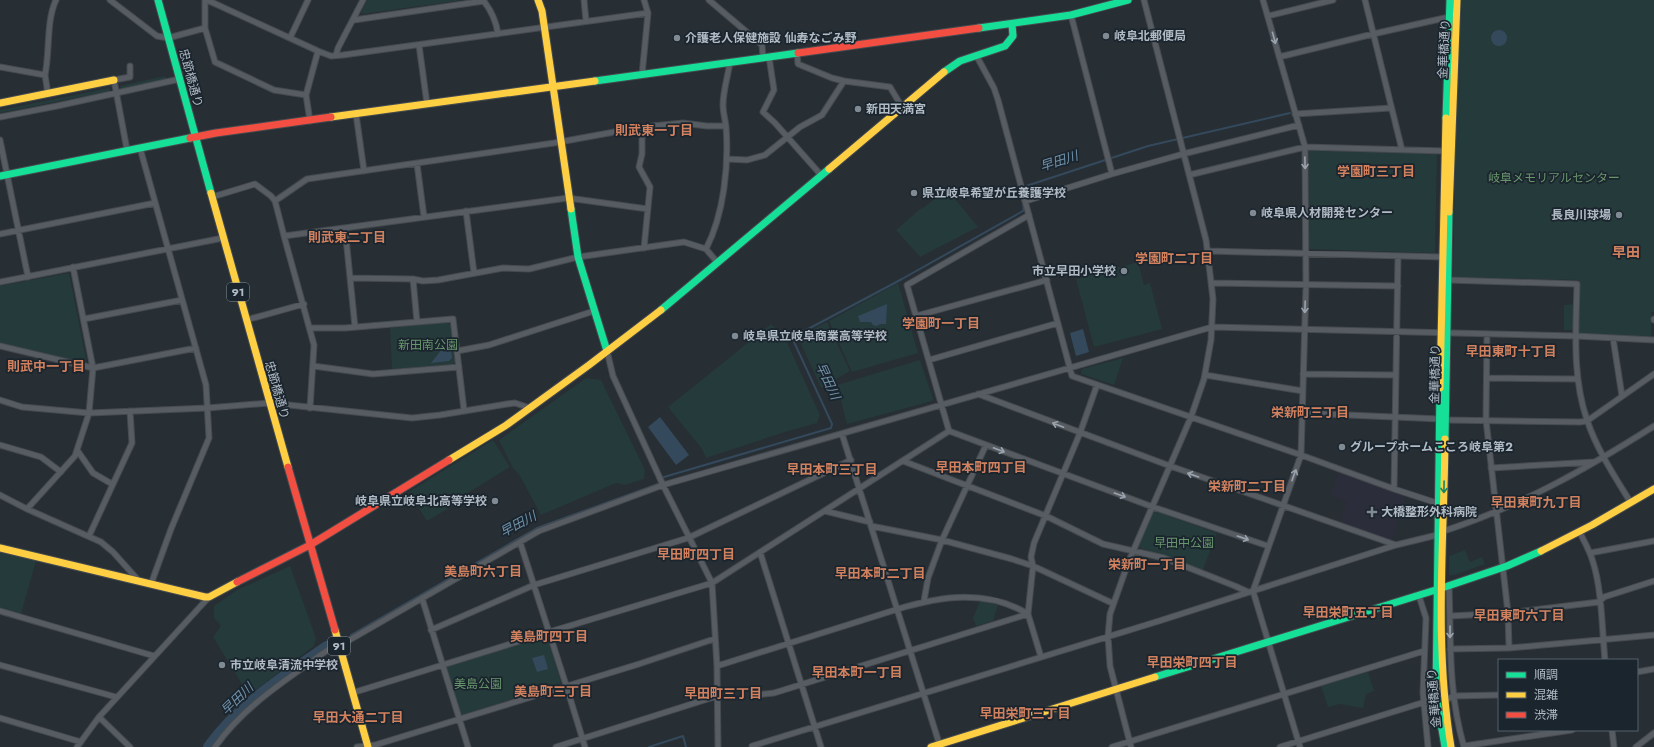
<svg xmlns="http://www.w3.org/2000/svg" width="1654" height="747" font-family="Jost,'Noto Sans JP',sans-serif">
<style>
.medical{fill:#2c2d3a}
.green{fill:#253a3a}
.water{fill:#344a5c}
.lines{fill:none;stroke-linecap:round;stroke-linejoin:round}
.stream{stroke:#344a5c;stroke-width:2}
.river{stroke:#344a5c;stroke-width:12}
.street-casing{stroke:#454a4f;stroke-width:7}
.fast-casing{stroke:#454a4f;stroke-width:9}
.slow-casing{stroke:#454a4f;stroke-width:9}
.jam-casing{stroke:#454a4f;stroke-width:9}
.street{stroke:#575c62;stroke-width:5}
.fast{stroke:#16e098;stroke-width:7}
.slow{stroke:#ffcf43;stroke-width:7}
.jam{stroke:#f24e42;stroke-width:7}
.oneway{stroke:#9aa3ad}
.oneway2{stroke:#188263}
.poi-dot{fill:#808a93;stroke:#1b252e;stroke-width:1.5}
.labels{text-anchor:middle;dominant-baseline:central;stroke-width:3.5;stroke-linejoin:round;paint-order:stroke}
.shield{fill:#1b252e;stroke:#838e98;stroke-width:1}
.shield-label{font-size:11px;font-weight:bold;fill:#b0bbc6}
.poi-label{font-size:12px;font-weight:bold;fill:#b0bbc6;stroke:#1b252e;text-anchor:start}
.street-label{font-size:12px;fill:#b0bbc6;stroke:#1b252e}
.park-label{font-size:12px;fill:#68966c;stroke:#1b252e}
.neighbourhood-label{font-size:13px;font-weight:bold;fill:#d2815f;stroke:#1b252e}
.water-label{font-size:13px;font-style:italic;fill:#7091a9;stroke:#1b252e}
.quarter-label{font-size:14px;font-weight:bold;fill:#d2815f;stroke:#1b252e}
</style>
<rect width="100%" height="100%" fill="#272e34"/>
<!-- medical -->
<path class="medical" d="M1339 472 1406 495 1392 540 1340 522 1347 502 1330 495Z"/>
<!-- green -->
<path class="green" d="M367 0H463L362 14 361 12Z
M1462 0H1654V312H1651V336L1649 337 1580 333 1579 328V280L1453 277 1457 79Z
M165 76 167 79 121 89 120 86Z
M109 88 110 91 0 113V110Z
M1309 150 1437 153 1435 253 1309 249Z
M947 189 978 227 920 257 896 230 920 209 923 208Z
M1138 262 1144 285 1150 283 1162 329 1094 347 1076 279Z
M69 273 87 363 0 343V286Z
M898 283 918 353 852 372 829 321Z
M1575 304V329L1573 330H1564V305Z
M447 322 450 325 455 362 453 364 392 369 390 328Z
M827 322 850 371 821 388 798 337Z
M771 324 784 336 820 415 817 423 788 431 706 458 702 449 668 407Z
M1123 358 1114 385 1081 374 1082 369Z
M920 360 933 399 932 401 847 424 837 385Z
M586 378 601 380 645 470 644 479 625 485 616 483 541 515 520 476 513 468 499 440Z
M493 440 510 467 466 494 468 497 427 521 409 492Z
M1154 511 1217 533 1202 572 1138 547Z
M1465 550 1470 562 1482 557 1485 564 1455 575H1449V556Z
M0 553 36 561 21 614 0 608Z
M290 566 316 638 314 646 249 695 213 637 221 626 214 618V606L237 590Z
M980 601 998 605 993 621 976 626 973 618Z
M545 636 547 637 561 682 559 684 463 715 460 713 446 669 447 667Z
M1368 672 1374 691 1366 694 1363 708 1339 704 1328 707 1321 686Z"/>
<!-- water -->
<path class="water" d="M1491 38a8 8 0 1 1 16 0a8 8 0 1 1-16 0Z
M887 304 886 324H881L876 326 873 325 871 322H860L858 316Z
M1083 329 1089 352 1076 356 1070 333Z
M450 339 452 358 449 361 431 363Z
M660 417 689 455 676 465 648 427Z
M544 655 548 669 537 672 532 658Z"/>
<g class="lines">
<!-- stream -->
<path class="stream" d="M351 635 537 528 658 484 664 477 831 428 832 424 794 342 795 336 902 279 1023 211C1026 203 1018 196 1020 188L1148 146 1290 113
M649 747 683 736 686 747"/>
<!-- river -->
<path class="river" d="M209 747C239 705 285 676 327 647"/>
<!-- street casing -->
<g class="street-casing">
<path id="street" d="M110 0 157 36 168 38 205 28
M205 0V28L215 62 274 90 306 95
M207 0 318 51 331 56 343 55 648 13
M483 0C491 10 496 20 498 34
M584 0 586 21
M709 0 762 45 763 57
M1263 0 1305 147 1306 285 1301 455 1253 591 1300 747
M1365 0 1402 150
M1071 15 1112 174 1183 154 1299 125
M1268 16 1333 0
M354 20 484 1
M290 38 308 0
M419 45 427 104
M797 53 798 64 832 78 844 81 890 87 902 107
M336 55 338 48 363 0
M976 55 994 88 998 100 1072 376 1301 455 1394 489 1437 503
M769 57 774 90 763 112 775 123 821 175
M1279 57 1373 34 1449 17
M0 67 45 75 48 94
M45 75C50 52 46 21 56 0
M642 75 648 13 644 0
M356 114 364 171
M1295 114 1391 108
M0 117 57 106 180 79
M310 121 306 95 318 51
M642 127V154L639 167 650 187 644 248
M0 140 28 277
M140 148 206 385 209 438 171 529 151 584
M127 150 114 80 130 77V66
M727 159 747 160 765 155 800 127 822 115 844 81
M417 164 424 217
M1189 175 1305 147 1445 151
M212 197 255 184 271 196 275 201 284 236 568 198 648 209
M275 201 307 179 554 143 642 127 683 123 707 126H726
M1026 201 1112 174
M466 211 474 273
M345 228 355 327
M0 234 155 203
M284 236 314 345 310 408
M706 249C724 214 729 165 726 126 725 119 723 112 723 105 723 91 728 76 730 62
M1208 251 1443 257
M351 278 413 279 423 281 438 280 503 268 529 269 578 257 684 242 706 249 717 262
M413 279 417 322
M1448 280 1577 284C1576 330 1572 376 1587 420 1597 450 1615 477 1631 503
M0 282 223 238
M1212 283 1398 286
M916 316 1047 280
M84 319 182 300
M1654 319V320
M246 320 304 304
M311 328H345L453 319 464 410
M1487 334 1486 420 1508 613 1509 648
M1613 338 1622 396
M0 346 93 368 196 348
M457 351 489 345 594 311
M607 351 613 376 663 485 712 583 717 666 718 747
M929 360 1058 323
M313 366 373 374 459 367
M1303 374 1396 375
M1205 375 1303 391
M1487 378 1578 379
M978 394 1170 466 1396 545
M0 400 22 407 89 413 207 408 270 403 412 418 440 415 507 404 515 403 530 408
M1302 413 1440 419
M1445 420 1580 422 1587 421 1654 374
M949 431 1153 507 1268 546
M949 431 907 285 1029 215
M842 434 940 746
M0 445 41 457 61 472
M77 450 93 473 112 484
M903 461 1046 516 1103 544 1164 558 1235 586 1248 592
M1491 468 1594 462
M1394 489 1398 256
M0 495 27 509 101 542 113 552 139 581
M27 509 75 456 89 413 93 368 73 267
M825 511 870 522
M871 526 942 540 1012 559 1033 566 1112 603
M1444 531C1521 506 1586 469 1654 426
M1579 531C1584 541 1590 551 1593 562 1602 590 1602 630 1605 660
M89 536 132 443 130 411
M520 542 566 685 585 747
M760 552 821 747
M1590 553 1654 541
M1449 586C1451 642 1448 692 1464 747
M1419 596 1426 618 1423 693 1428 747
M422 598 468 747
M924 601 928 578 942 540 986 445
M0 611 154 656
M1450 616 1508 613 1599 602 1604 597 1654 581
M431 630 534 585 688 538 851 460
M1450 649 1509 648 1654 635
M1041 657 1028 614 1033 566 1031 557 1034 543 1080 433 1097 385
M0 665 116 697
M717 666 898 609C941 596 987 589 1028 614
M1637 672 1654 669
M352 693 549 632 712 583 949 431
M755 695 774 693 1028 614
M1448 699 1453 696 1499 695
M99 717 130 747
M0 718 81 742
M1612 730 1614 747
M752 746 1159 621 1396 545 1437 535
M1464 746 1572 730
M77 747 99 717 209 597
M215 747C238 714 271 690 304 667 317 658 330 646 346 642L539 531 663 485 1212 327 1576 336 1654 340
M357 747 375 745 639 664 714 639
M556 747 717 696
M1112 747 1424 651
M1131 747 1110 666 1108 636 1110 614 1128 563 1191 417 1204 379 1211 340 1213 299 1206 240 1144 0
M1280 747 1428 701
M1636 747 1654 733"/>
</g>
<!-- fast casing -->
<g class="fast-casing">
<path id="fast" d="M158 0 211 193
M979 28 1071 15 1128 0
M944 72 960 61 1005 46 1013 36 1012 24
M595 81 798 53
M1446 118 1450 0
M0 176 190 138
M571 209 578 257 607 351
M661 310 829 169
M1440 388 1436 694 1445 747
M1445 439 1449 212
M1155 677 1442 588 1507 566 1541 551"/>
</g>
<!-- slow casing -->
<g class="slow-casing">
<path id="slow" d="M538 0 542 11 571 209
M0 103 114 80
M331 117 595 81
M829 169 944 72
M211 193 288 467
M1449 212 1457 0
M1440 388 1446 118
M1445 439C1444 543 1434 644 1451 747
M449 460 505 426 589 365 661 310
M0 548 205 597H209L237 582
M1541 551 1592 525 1654 489
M335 630 368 747
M931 747 1155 677"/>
</g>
<!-- jam casing -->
<g class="jam-casing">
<path id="jam" d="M798 53 979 28
M190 138 216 133 331 117
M288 467 335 630
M237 582 310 545 449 460"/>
</g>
<!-- street -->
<use href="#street" class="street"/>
<!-- fast -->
<use href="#fast" class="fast"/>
<!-- slow -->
<use href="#slow" class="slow"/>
<!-- jam -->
<use href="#jam" class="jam"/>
</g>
<!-- one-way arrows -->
<defs><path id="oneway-shaft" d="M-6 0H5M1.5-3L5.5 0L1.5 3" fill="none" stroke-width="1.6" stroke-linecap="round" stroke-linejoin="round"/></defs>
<g class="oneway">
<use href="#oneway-shaft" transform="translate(1274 38) rotate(75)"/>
<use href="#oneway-shaft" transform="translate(1305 163) rotate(89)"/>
<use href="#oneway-shaft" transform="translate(1305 307) rotate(92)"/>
<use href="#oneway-shaft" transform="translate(1058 425) rotate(-159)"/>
<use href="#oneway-shaft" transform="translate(999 450) rotate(21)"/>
<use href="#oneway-shaft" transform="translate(1193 475) rotate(-161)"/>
<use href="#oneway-shaft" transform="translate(1294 475) rotate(-70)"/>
<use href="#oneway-shaft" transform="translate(1120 495) rotate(20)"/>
<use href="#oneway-shaft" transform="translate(1243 538) rotate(19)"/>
<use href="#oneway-shaft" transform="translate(1450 632) rotate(90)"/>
</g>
<use class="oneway2" href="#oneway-shaft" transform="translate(1444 487) rotate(91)"/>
<!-- markers -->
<g class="poi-dot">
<circle cx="1106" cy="36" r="4"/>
<circle cx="677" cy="38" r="4"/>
<circle cx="858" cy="109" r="4"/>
<circle cx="914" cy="193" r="4"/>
<circle cx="1253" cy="213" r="4"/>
<circle cx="1619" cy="215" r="4"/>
<circle cx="1124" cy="271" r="4"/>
<circle cx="735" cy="336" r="4"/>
<circle cx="1342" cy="447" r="4"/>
<circle cx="495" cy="501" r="4"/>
<path d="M1370 506h4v4h4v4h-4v4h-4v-4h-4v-4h4z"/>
<circle cx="222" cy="665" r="4"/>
</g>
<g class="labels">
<!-- shield labels -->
<g class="shield">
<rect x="227" y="283" width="22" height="18" rx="3"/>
<rect x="328" y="637" width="22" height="18" rx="3"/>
</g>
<g class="shield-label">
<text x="238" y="292">91</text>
<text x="339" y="646">91</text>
</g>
<!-- poi labels -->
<g class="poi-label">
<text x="1114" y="36">岐阜北郵便局</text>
<text x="685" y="38">介護老人保健施設 仙寿なごみ野</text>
<text x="866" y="109">新田天満宮</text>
<text x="922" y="193">県立岐阜希望が丘養護学校</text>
<text x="1261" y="213">岐阜県人材開発センター</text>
<text x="1611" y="215" text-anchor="end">長良川球場</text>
<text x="1116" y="271" text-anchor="end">市立早田小学校</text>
<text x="743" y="336">岐阜県立岐阜商業高等学校</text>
<text x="1350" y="447">グループホームこころ岐阜第２</text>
<text x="487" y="501" text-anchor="end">岐阜県立岐阜北高等学校</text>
<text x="1381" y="512">大橋整形外科病院</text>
<text x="230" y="665">市立岐阜清流中学校</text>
</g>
<!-- street labels -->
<g class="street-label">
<text transform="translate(1444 49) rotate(-87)">金華橋通り</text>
<text transform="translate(191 78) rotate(75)">忠節橋通り</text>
<text transform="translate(1435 374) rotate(-89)">金華橋通り</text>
<text transform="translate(277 390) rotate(74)">忠節橋通り</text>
<text transform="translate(1434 698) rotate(-95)">金華橋通り</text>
</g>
<!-- park labels -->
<g class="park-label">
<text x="1554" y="178">岐阜メモリアルセンター</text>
<text x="428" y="345">新田南公園</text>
<text x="1184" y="543">早田中公園</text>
<text x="478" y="684">美島公園</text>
</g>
<!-- neighbourhood labels -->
<g class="neighbourhood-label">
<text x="654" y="130">則武東一丁目</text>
<text x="1376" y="171">学園町三丁目</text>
<text x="347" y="237">則武東二丁目</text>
<text x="1174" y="258">学園町二丁目</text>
<text x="941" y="323">学園町一丁目</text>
<text x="1511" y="351">早田東町十丁目</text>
<text x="46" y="366">則武中一丁目</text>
<text x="1310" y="412">栄新町三丁目</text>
<text x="981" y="467">早田本町四丁目</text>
<text x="832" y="469">早田本町三丁目</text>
<text x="1247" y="486">栄新町二丁目</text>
<text x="1536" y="502">早田東町九丁目</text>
<text x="696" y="554">早田町四丁目</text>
<text x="1147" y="564">栄新町一丁目</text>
<text x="483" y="571">美島町六丁目</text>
<text x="880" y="573">早田本町二丁目</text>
<text x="1348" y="612">早田栄町五丁目</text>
<text x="1519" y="615">早田東町六丁目</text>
<text x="549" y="636">美島町四丁目</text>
<text x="1192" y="662">早田栄町四丁目</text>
<text x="857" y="672">早田本町一丁目</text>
<text x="553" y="691">美島町三丁目</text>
<text x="723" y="693">早田町三丁目</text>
<text x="1025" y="713">早田栄町三丁目</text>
<text x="358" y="717">早田大通二丁目</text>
</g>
<!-- water labels -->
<g class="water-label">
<text transform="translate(1059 161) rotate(-18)">早田川</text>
<text transform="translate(828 381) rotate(65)">早田川</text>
<text transform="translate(518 524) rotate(-28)">早田川</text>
<text transform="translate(237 699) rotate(-44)">早田川</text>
</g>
<!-- quarter labels -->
<g class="quarter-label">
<text x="1626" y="252">早田</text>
</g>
</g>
<!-- legend -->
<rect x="1498" y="659" width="140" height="72" fill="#1b252e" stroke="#57616b"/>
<rect x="1506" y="672" width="20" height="6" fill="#16e098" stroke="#57616b"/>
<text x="1534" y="679" font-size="12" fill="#b0bbc6">順調</text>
<rect x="1506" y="692" width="20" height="6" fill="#ffcf43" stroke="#57616b"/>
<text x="1534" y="699" font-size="12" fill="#b0bbc6">混雑</text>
<rect x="1506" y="712" width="20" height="6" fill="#f24e42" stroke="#57616b"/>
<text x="1534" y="719" font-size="12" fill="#b0bbc6">渋滞</text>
</svg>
